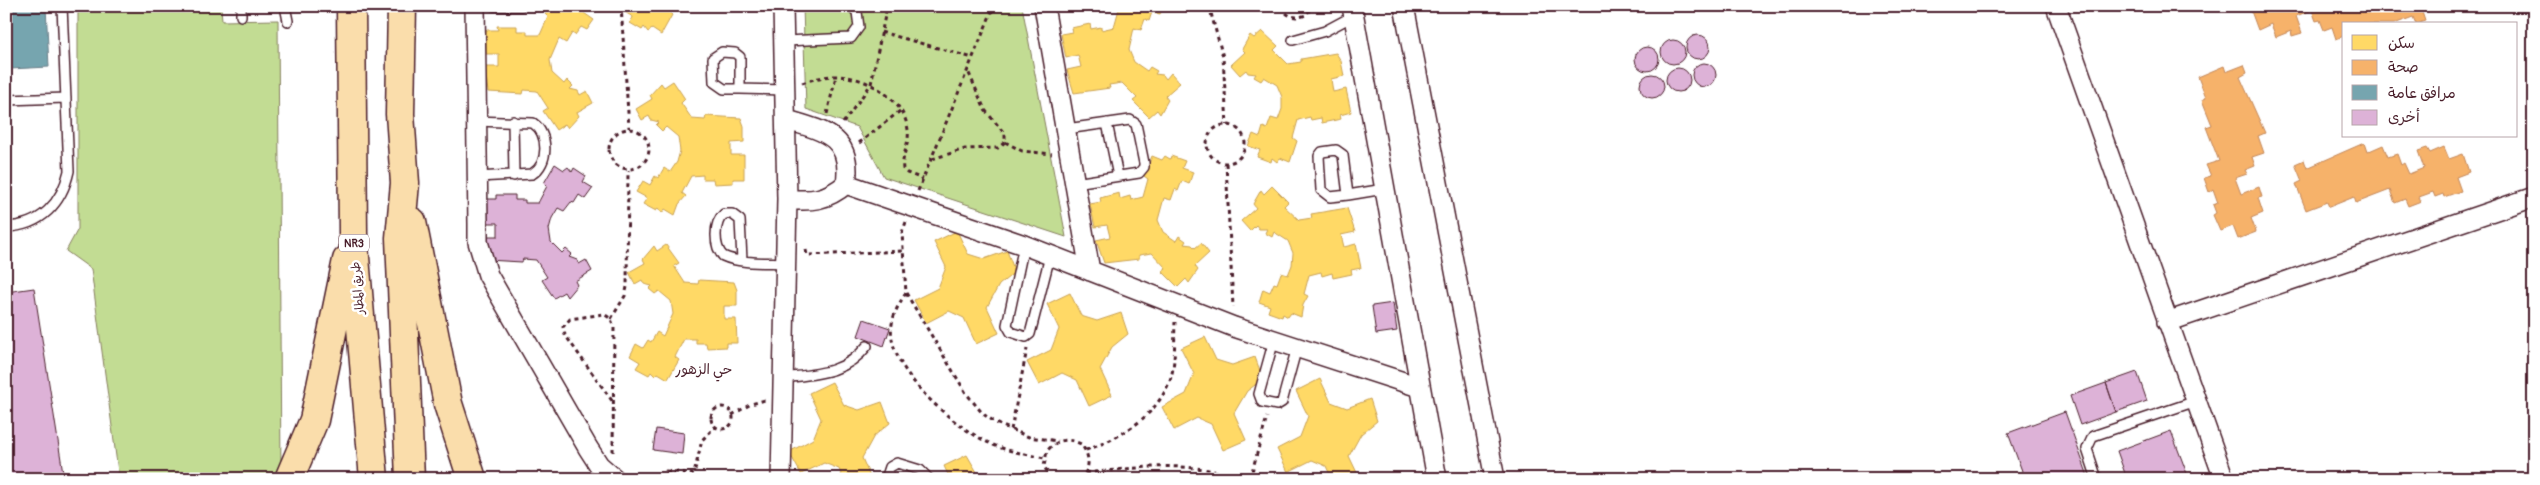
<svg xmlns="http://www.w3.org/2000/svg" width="2540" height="485" font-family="Pangolin,'Playpen Sans Arabic',sans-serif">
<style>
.green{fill:#c2dc93;stroke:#867e5f}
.homes{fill:#ffd966;stroke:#c9a154}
.health{fill:#f6b26b;stroke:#c28658}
.public{fill:#76a5af;stroke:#697d87}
.building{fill:#ddb2d7;stroke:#4a1f2b}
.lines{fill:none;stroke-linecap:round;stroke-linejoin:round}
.lane-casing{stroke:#4a1f2b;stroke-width:12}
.street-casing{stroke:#4a1f2b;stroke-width:22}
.highway-casing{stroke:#4a1f2b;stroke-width:31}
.path{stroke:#4a1f2b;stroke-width:3;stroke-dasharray:4 4;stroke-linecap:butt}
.lane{stroke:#fff;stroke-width:9}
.street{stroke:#fff;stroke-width:19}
.highway{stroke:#faddab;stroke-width:28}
.labels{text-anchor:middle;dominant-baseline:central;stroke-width:5;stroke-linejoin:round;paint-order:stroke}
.shield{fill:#fff;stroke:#80626b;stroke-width:1}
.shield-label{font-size:11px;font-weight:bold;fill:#4a1f2b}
.street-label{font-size:12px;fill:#4a1f2b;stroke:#fff}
.neighbourhood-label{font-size:14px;fill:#4a1f2b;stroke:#fff}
</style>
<rect width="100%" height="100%" fill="#fff"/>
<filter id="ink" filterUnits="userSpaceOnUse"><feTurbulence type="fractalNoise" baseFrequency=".02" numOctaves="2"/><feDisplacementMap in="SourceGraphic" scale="10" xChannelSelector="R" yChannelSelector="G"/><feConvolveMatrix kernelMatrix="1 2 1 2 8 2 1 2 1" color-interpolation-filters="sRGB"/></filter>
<g filter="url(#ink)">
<!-- green -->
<path class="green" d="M6 6 10 69 6 70Z
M78 6H221L222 21 278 20 281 476 119 479 91 269 66 251 78 229Z
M803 6H1022L1066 237 884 177 857 127 806 109Z"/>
<!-- homes -->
<path class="homes" d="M586 6 588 7 584 13 594 20 587 30 581 27 575 35 572 33 566 43 559 39 550 60 552 73 564 84 567 80 573 86 570 89 578 91 580 95 587 91 593 103 577 112 579 116 568 128 565 124 556 130 543 111 548 108 537 91 524 90 523 94 488 92 485 67H499V54H486V30H498L497 26H517V31H527V35H540L548 17 545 14 551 6Z
M626 6H672L669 12 672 15 661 35 652 29 648 32 644 27 642 30 630 23 633 17 623 11Z
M1163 6 1160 14 1152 12 1149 21 1145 19 1141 30 1134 28 1129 50 1134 62 1147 71 1150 67 1157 71 1155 74 1163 75 1166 79 1171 73 1180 83 1165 96 1168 100 1160 114 1157 110 1149 117 1133 101 1137 98 1122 83 1109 85 1110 88 1074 93 1067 70 1081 67 1078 55 1066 58 1061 34 1072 32 1071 28 1090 24 1091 29 1101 27V30L1114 27 1119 9 1115 6Z
M1262 31 1278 46 1274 50 1288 64 1301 62V59L1336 53 1341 61 1344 76 1331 79 1333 92 1346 89 1351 112 1340 115 1341 119 1322 123 1321 118 1311 120 1310 117 1298 120 1293 138 1297 141 1290 162 1280 158 1277 162 1272 158 1271 162 1257 157 1260 150 1248 146 1253 134 1260 137 1263 127 1267 129 1271 118 1278 120 1282 109V97L1277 85 1264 77 1261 81 1254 77 1256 74 1248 73 1246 70 1240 75 1231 65 1245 52 1242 49 1250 35 1254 38Z
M673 81 685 99 681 103 692 119 705 120 706 116 741 118 744 126V142L731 143V155H744V179H733V183L714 184 713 179H703V175L691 176 682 193 686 196 679 204 675 215 665 209 662 213 658 208 656 211 643 204 647 198 636 192 643 181 650 185 655 176 658 178 664 168 670 172 677 162 680 151 678 137 666 127 662 131 656 125 659 122 651 120 649 116 642 120 636 109 652 99 650 95 661 83 664 87Z
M1152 156 1162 160 1165 156 1170 159 1171 156 1185 161 1182 168 1193 172 1189 184 1182 181 1178 191 1175 189 1171 200 1164 198 1158 220 1163 232 1176 241 1179 236 1186 241 1184 244 1192 245 1195 248 1201 243 1209 253 1195 266 1198 270 1189 283 1186 279 1178 287 1162 271 1166 268 1152 253 1139 255V259L1104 263 1096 240 1110 237 1107 225 1095 227 1090 204 1101 202 1100 198 1119 193 1120 199 1130 196 1131 200 1143 197 1148 179 1144 176Z
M1272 186 1288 202 1284 206 1299 220 1312 218 1311 214 1347 208 1355 232 1341 235 1344 247 1356 244 1361 268 1351 270 1352 274 1333 278 1332 273 1322 276 1321 272 1309 275 1304 294 1308 296 1303 305 1301 317 1291 313 1288 317 1283 314 1282 317 1268 312 1270 306 1259 302 1263 289 1270 292 1274 283 1277 284 1281 273 1288 275 1292 265 1293 253 1288 241 1274 232 1272 237 1265 233 1267 229H1259L1256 225 1250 231 1241 221 1256 208 1253 204 1261 190 1264 194Z
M957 231 968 254 984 259 1007 251 1015 272 999 285 987 307 999 333 976 344 964 318 949 311 926 323 914 300 938 288 946 267 934 242Z
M666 245 679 263 674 266 685 283 698 284 699 280 734 282 737 290V306H724V319H736L737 343H726V347L707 348 706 343H696V339H684L675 357 679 360 668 379 658 373 655 376 651 372 649 375 636 368 640 362 630 356 636 344 643 348 648 340 651 342 657 332 663 336 673 314 671 301 659 291 655 294 649 289 652 286 644 284 642 280 635 284 629 272 645 263 643 259 654 246 657 251Z
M1070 293 1081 316 1097 321 1121 313 1128 334 1112 347 1100 369 1112 395 1089 406 1077 380 1062 373 1039 385 1027 362 1051 350 1059 329 1047 304Z
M1205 337 1216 360 1232 365 1255 357 1263 379 1247 391 1234 413 1246 440 1223 450 1211 424 1197 418 1174 430 1162 407 1186 394 1194 374 1181 348Z
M1320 379 1331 402 1347 408 1370 399 1377 421 1361 434 1349 456 1360 479H1332L1326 466 1312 460 1288 472 1277 449 1300 437 1308 416 1296 391Z
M832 382 844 405 859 410 882 402 890 423 874 436 862 458 871 479H843L839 469 824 463 801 474 789 452 813 439 821 419 809 393Z
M967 455 981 479H950L944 466Z"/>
<!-- health -->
<path class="health" d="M2264 6H2420L2425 21 2416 24 2413 17 2394 24H2344V36L2336 39 2332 27 2324 30 2320 20 2316 21 2312 10 2296 16 2302 33 2292 36 2291 31 2276 37 2271 24 2258 30 2251 11Z
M2244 65 2247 73 2240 77 2265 133 2258 136 2264 153 2252 157 2255 166 2245 170 2247 174 2235 178 2241 194 2259 187 2262 197 2258 198 2263 213 2251 218 2256 232 2238 239 2233 226 2220 231 2213 215 2216 213 2213 205 2218 203 2213 189 2209 192 2204 178 2211 176 2206 165 2219 161 2206 127 2212 125 2202 100 2206 98 2198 77 2224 66 2226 72Z
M2364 143 2367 152 2383 145 2388 157 2397 154 2401 165 2404 163 2409 174 2424 168 2418 151 2427 148 2430 153 2444 147 2449 159 2463 154 2469 172 2456 177 2461 191 2444 197 2443 194 2435 197 2433 192 2419 197 2421 201 2408 206 2405 199 2395 203 2390 190 2356 203 2354 197 2329 207 2327 202 2306 210 2296 184 2302 181 2295 164 2304 160 2307 168Z"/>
<!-- public -->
<path class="public" d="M7 6H46L49 67 10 69Z"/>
<!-- building -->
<path class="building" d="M1686 47a12 12 0 1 1 24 0a12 12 0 1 1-24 0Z
M1661 52a12 12 0 1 1 24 0a12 12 0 1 1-24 0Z
M1635 59a12 12 0 1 1 24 0a12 12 0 1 1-24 0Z
M1692 75a12 12 0 1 1 24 0a12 12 0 1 1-24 0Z
M1666 80a12 12 0 1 1 24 0a12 12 0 1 1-24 0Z
M1640 86a12 12 0 1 1 24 0a12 12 0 1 1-24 0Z
M555 164 564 170 568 167 572 172 574 168 586 176 583 182 593 188 585 199 579 195 574 203 571 202 564 211 558 208 552 218 549 229 551 242 562 253 566 249 572 254 569 257 577 260 579 264 586 260 592 271 575 281 577 285 567 297 564 292 554 298 542 280 547 277 536 260 523 259 522 262 487 260 484 236H498V223H485V199H496V195H515V200H525V203H538L547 186 544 183Z
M34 288 64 479H6V292Z
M1393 303 1397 331 1376 334 1372 306Z
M864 319 890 328 884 346 858 336Z
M2137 372 2147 401 2116 412 2106 383Z
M2106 383 2116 412 2080 425 2070 396Z
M2065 412 2089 479H2025L2008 433Z
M656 429 684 433 682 454 653 450Z
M2171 431 2189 479H2127L2117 451Z"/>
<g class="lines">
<!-- lane casing -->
<g class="lane-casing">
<path id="lane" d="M241 6V16
M285 6 288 21
M494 6H521
M1293 40 1325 31 1353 16
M785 41 851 38 859 27 857 12 851 6
M722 52 735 53 740 57V89H724L714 82 713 58Z
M740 89 786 90
M6 100 66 98
M476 121 533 123C549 134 549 164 532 174L477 177
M513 121 514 176
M1107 123 1118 176
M1066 129 1130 120 1136 124 1144 163V167L1139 173 1075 183
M1336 150 1343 155 1348 195 1330 197 1321 190 1319 156 1322 152Z
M1348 195 1384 189
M6 227C41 226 62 203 69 171L62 6
M1024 245 1007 325 1011 332 1026 337 1030 334 1050 256
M742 260 740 220 732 214H724C713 223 714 247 723 256 740 264 767 262 786 263
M1274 340 1259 394 1262 402 1277 405 1282 402 1297 347
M783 378C816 374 845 374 867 346
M886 479 890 467 897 463 920 470 929 479
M2097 479 2087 449 2093 436 2196 401"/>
</g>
<!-- street casing -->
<g class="street-casing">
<path id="street" d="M475 6 478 224V242L488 275 588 448 599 465 615 479
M1044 6 1090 271
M1352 6 1437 479
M1404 6 1495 479
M2056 6 2224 479
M787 120C825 131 853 137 846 184 827 200 811 202 787 199
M846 184 1024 245 1234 327 1419 387
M2167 322 2534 197
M781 479 787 199 783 6"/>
</g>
<!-- highway casing -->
<g class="highway-casing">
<path id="highway" d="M351 6 353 234 374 479
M402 6 400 114 405 183 400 238 410 479
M412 222 448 404 472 479
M289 479 314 420 347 260"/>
</g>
<!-- path -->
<path class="path" d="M621 6 629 128
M1209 6 1223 57 1227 125
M1244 6 1256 11 1275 6
M1282 6C1286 17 1295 19 1306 15L1312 6
M881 32 973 58
M802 83C813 79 824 76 836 76 866 76 904 98 908 130 910 144 901 156 903 169L907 173 923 179
M827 114 836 76
M843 123 871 84 887 6
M1207 144a19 19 0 1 1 38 0a19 19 0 1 1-38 0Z
M609 149a20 20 0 1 1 40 0a20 20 0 1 1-40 0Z
M1005 142 1022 151 1052 154
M859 143 900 111
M932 159 965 149 998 148 1005 142V134L985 110 968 71
M1226 163 1233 307
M918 191 994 6
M906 222 902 233 906 293 966 393 983 414 998 424 1029 437 1058 441
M806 250 807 255 903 251
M906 293C897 306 889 322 892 339 898 378 955 427 989 443 1005 451 1026 454 1044 458
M611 319 625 296 627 287 628 170
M711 418a11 11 0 1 1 22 0a11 11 0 1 1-22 0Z
M732 415 751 404 765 400
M1011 430 1027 349
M1086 450C1121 438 1159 415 1171 377 1176 360 1174 339 1175 322
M613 452 614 327 611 319 604 314 570 319 563 327 565 335 613 402
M1086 473C1138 468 1190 459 1240 479
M665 479 666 471 694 474 702 440 715 427
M1051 479 1044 466 1047 451C1056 440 1067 437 1081 444 1090 456 1091 467 1081 479
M1250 479 1267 417"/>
<!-- lane -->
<use href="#lane" class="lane"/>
<!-- street -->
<use href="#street" class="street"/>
<!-- highway -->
<use href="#highway" class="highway"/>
</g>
</g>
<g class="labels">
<!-- shield labels -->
<rect class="shield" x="339" y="234.5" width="30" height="17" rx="4"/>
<g class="shield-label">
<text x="354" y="243">NR3</text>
</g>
<!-- street labels -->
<g class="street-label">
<text transform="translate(358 288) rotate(-95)">طريق المطار</text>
</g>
<!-- neighbourhood labels -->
<g class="neighbourhood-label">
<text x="704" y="369">حي الزهور</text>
</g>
</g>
<!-- margin -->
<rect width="2540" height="485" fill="none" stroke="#fff" stroke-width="25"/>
<rect x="12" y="12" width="2515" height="460" fill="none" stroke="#4a1f2b" stroke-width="2" filter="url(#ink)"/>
<!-- legend -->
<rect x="2342" y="22" width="175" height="115" fill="#ffffff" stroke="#b7a5aa"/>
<rect x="2352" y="35" width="25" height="15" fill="#ffd966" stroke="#b7a5aa"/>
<text x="2388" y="48" font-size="15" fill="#4a1f2b">سكن</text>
<rect x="2352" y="60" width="25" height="15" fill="#f6b26b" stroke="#b7a5aa"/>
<text x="2388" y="72" font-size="15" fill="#4a1f2b">صحة</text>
<rect x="2352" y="85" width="25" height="15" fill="#76a5af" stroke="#b7a5aa"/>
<text x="2388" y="98" font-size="15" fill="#4a1f2b">مرافق عامة</text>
<rect x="2352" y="110" width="25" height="15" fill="#ddb2d7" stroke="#b7a5aa"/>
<text x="2388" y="122" font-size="15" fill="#4a1f2b">أخرى</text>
</svg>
